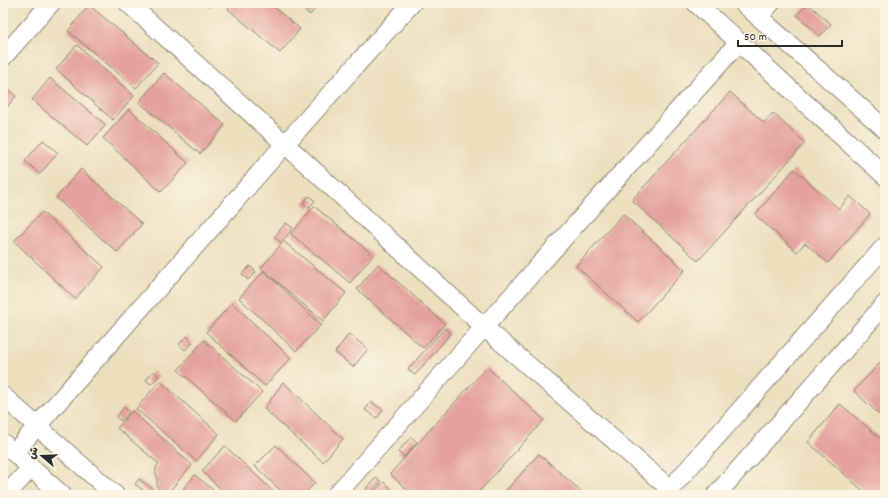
<svg xmlns="http://www.w3.org/2000/svg" width="888" height="498" font-family="Dekko,'Playpen Sans Arabic',sans-serif">
<style>
.building{fill:#e4a19d}
.lines{fill:none;stroke-linecap:round;stroke-linejoin:round}
.minor-casing{stroke:#8c8574;stroke-width:20}
.minor{stroke:#fff;stroke-width:18}
</style>
<rect width="100%" height="100%" fill="#fcf5e5"/>
<filter id="ink" filterUnits="userSpaceOnUse"><feTurbulence type="fractalNoise" baseFrequency=".025" numOctaves="2"/><feDisplacementMap in="SourceGraphic" scale="8" xChannelSelector="R" yChannelSelector="G"/><feConvolveMatrix kernelMatrix="1 2 1 2 8 2 1 2 1" color-interpolation-filters="sRGB"/></filter>
<filter id="wash" filterUnits="userSpaceOnUse"><feTurbulence type="fractalNoise" baseFrequency=".012" numOctaves="4" result="noise"/><feDisplacementMap in="SourceGraphic" scale="16" xChannelSelector="R" yChannelSelector="G"/><feGaussianBlur stdDeviation="0.9" result="paint"/><feColorMatrix in="noise" values="0 0 0 0 0 0 0 0 0 0 0 0 0 0 0 0 0 1.4 0 .05"/><feComposite in="paint" operator="in"/></filter>
<g filter="url(#wash)">
<rect width="100%" height="100%" fill="#ecdfbd"/>
<g id="blocks">
<!-- building -->
<path class="building" d="M206 3H214L210 7Z
M233 3H269L300 29 280 53 228 9Z
M296 3H319L310 15Z
M808 4 831 24 820 36 797 15Z
M89 5 158 63 136 88 68 31Z
M77 45 134 96 113 120 56 69Z
M164 73 225 125 200 154 139 102Z
M50 78 106 125 87 146 32 100Z
M5 86 16 96 3 112V88Z
M730 92 764 123 773 113 805 143 698 261 632 200Z
M129 109 188 163 161 192 103 138Z
M43 140 58 153 40 174 25 161Z
M81 169 142 224 117 252 56 198Z
M794 169 839 209 850 196 870 214 828 263 805 243 797 252 755 215Z
M309 196 315 201 308 208 303 203Z
M314 206 373 255 350 283 291 234Z
M42 212 104 267 75 299 14 241Z
M623 214 685 270 638 322 576 266Z
M286 223 293 228 283 241 346 293 323 321 261 268 282 243 274 237Z
M378 264 445 324 423 348 357 289Z
M250 266 256 272 248 280 242 274Z
M264 271 321 325 296 351 239 298Z
M232 303 291 358 265 386 206 332Z
M445 328 451 333 415 375 408 369Z
M349 334 368 349 353 367 335 352Z
M187 336 193 343 185 350 179 344Z
M204 340 262 392 236 421 178 370Z
M885 357V420L854 391Z
M487 367 544 420 476 495H413L390 474Z
M153 371 159 376 151 384 146 380Z
M160 381 219 434 196 461 136 409Z
M283 382 343 439 323 462 264 409Z
M371 402 383 410 377 418 365 410Z
M840 404 885 442V489L880 495H868L808 442Z
M124 407 129 412 121 421 116 417Z
M132 411 192 465 166 495 158 489 157 484V478L156 474V467L159 464 117 428Z
M411 437 417 442 404 457 398 452Z
M276 445 315 483 303 495H285L255 466Z
M225 446 277 495H227L202 471Z
M539 454 585 495H502Z
M195 475 219 495H178Z
M376 478 381 482 371 493 366 488Z
M139 479 154 490 150 495 135 484Z
M384 482 398 495H372Z"/>
</g>
</g>
<g filter="url(#ink)">
<use href="#blocks" fill-opacity="0" stroke="#8c8574" stroke-width="1"/>
<g class="lines">
<!-- minor casing -->
<g class="minor-casing">
<path id="minor" d="M128 3 285 144 484 327 670 489
M696 3 885 176
M743 3 885 129
M758 17 771 3
M3 57 51 3
M3 396 115 495
M3 443 62 495
M14 453 37 426 285 144 412 3
M6 495 31 468
M336 495 484 327 739 42
M665 495 885 246
M716 495 885 304"/>
</g>
<!-- minor -->
<use href="#minor" class="minor"/>
</g>
</g>
<!-- margin -->
<rect width="888" height="498" fill="none" stroke="#fcf5e5" stroke-width="16"/>
<!-- north arrow -->
<g transform="translate(42 456) rotate(289)" stroke="#fcf5e5" stroke-width="3" paint-order="stroke">
<path d="M0-3L7 15L0 10L-7 15Z" fill="#2b2b2b"/>
<text y="-6" font-size="11" font-weight="bold" text-anchor="middle" fill="#2b2b2b">ش</text>
</g>
<!-- scale -->
<path d="M738 40v6h104v-6" fill="none" stroke="#2b2b2b" stroke-width="2"/>
<text x="744" y="40" font-size="12" fill="#2b2b2b" stroke="#fcf5e5" stroke-width="3" paint-order="stroke">50 m</text>
</svg>
